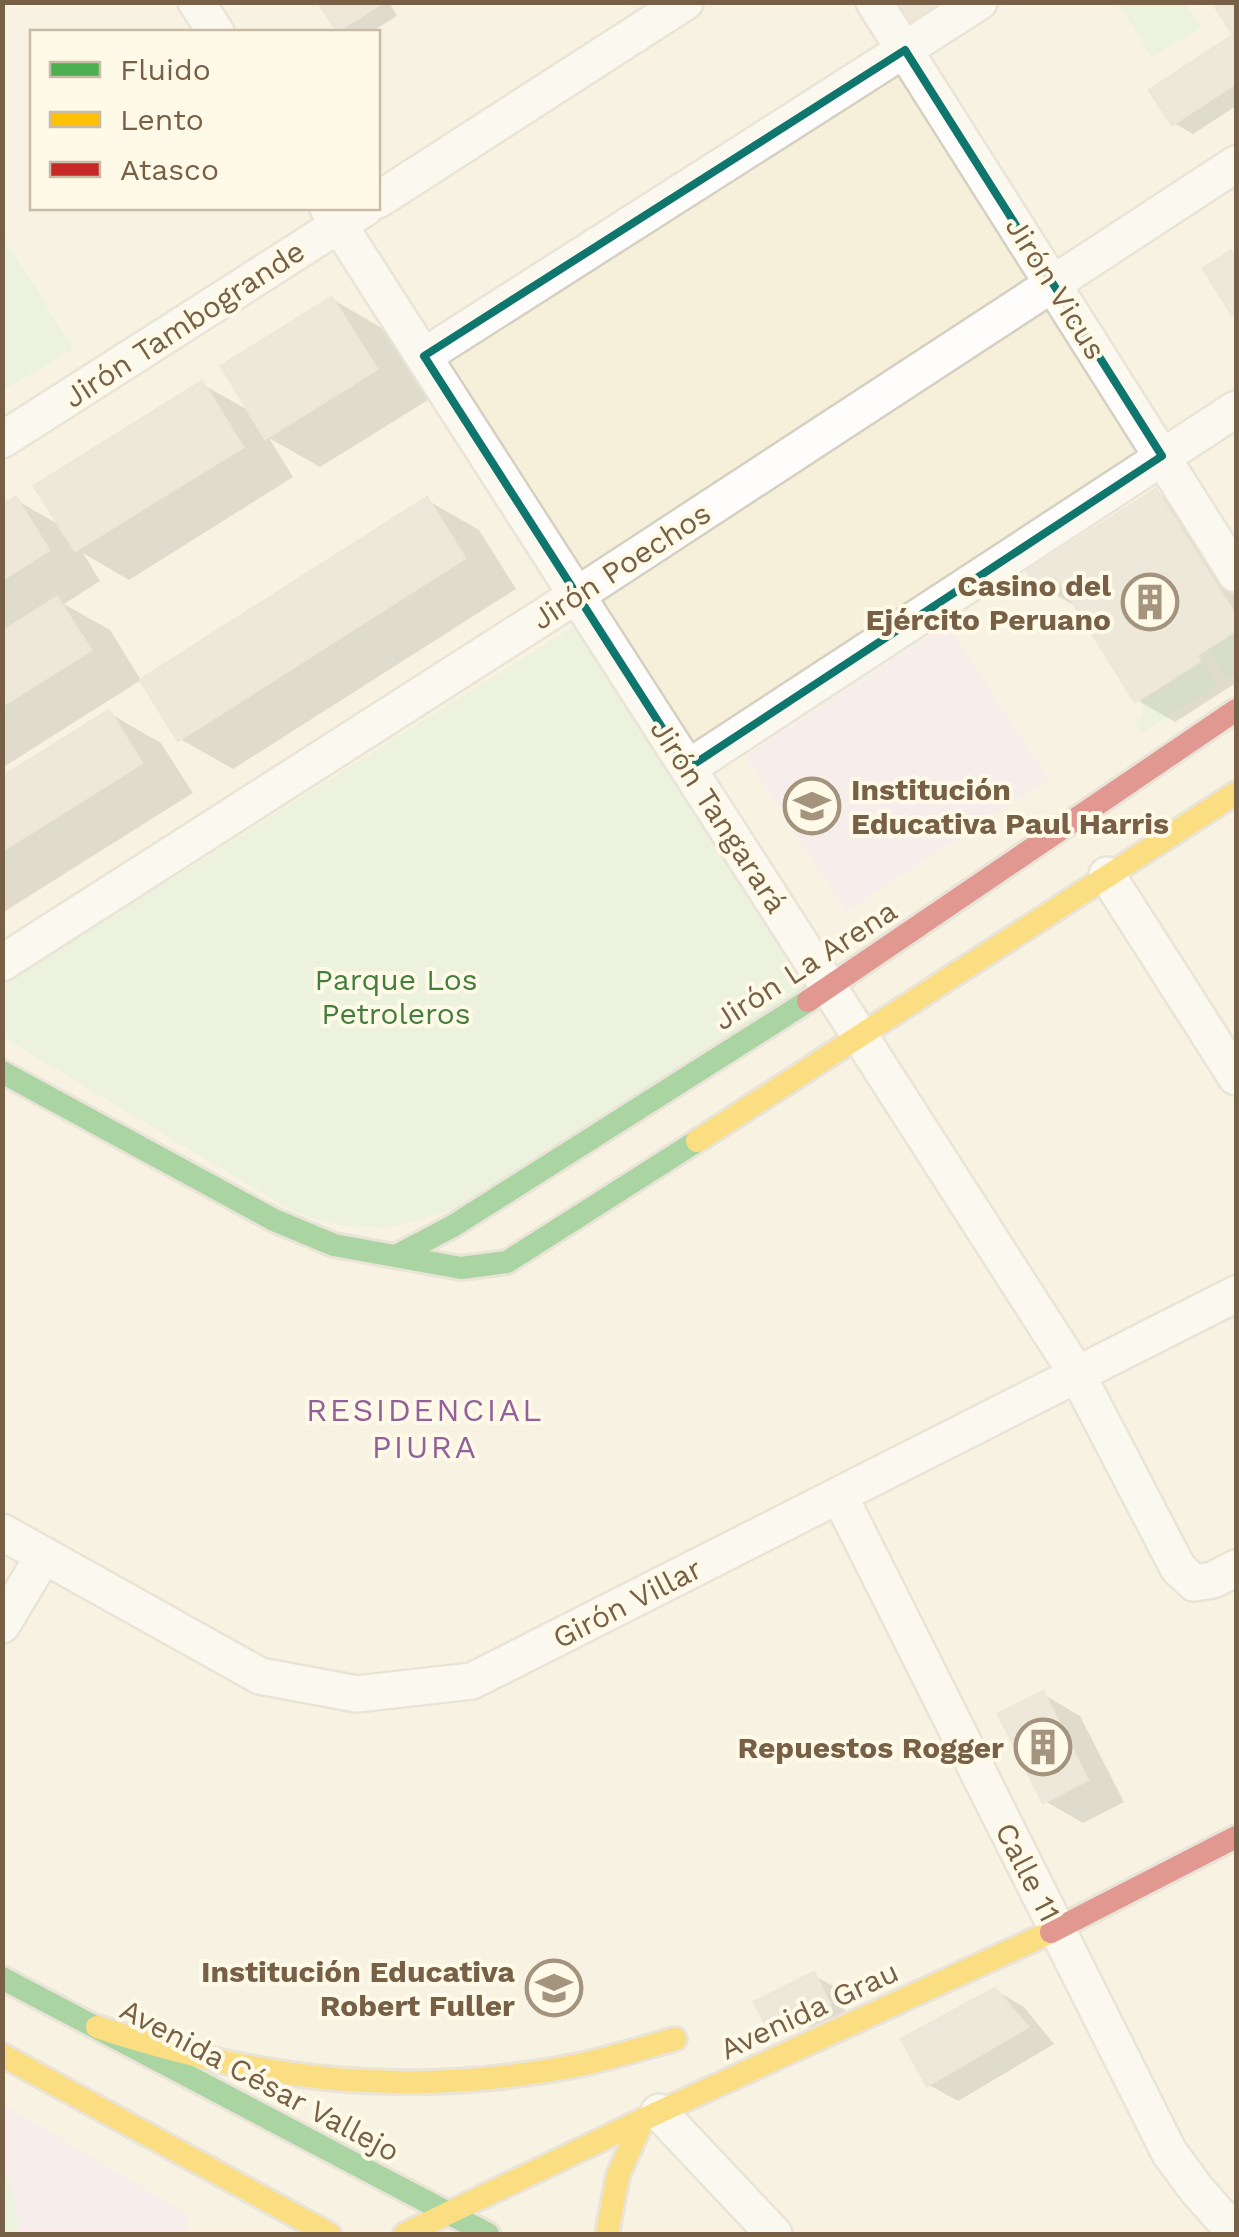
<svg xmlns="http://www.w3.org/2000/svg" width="1239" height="2237" font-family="'Work Sans',sans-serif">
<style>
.residential{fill:#f6efd9;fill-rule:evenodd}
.education{fill:#f6e7f1}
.green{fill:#ddf0d0}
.shadow{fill:#0003}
.building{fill:#e2dacc;stroke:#e0d8c9;stroke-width:2.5}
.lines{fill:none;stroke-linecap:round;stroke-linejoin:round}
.street-casing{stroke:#d6d0c2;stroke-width:40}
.fast-casing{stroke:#d8d1c3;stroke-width:28}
.slow-casing{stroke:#d8d1c3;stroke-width:28}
.jam-casing{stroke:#d8d1c3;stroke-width:28}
.street{stroke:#fefdfb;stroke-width:35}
.fast{stroke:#4caf50;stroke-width:22}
.slow{stroke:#ffc107;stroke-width:22}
.jam{stroke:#c62828;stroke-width:22}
.marked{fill:none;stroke:#0f766e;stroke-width:8;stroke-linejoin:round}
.labels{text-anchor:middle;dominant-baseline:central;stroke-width:8;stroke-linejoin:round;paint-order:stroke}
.street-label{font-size:30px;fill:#776045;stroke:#fffae8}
.poi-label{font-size:30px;font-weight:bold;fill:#776045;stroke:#fffae8;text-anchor:end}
.park-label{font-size:30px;fill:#437e3c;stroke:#fffae8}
.neighbourhood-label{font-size:32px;letter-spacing:2.5px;fill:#92609b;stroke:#fffae8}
</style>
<rect width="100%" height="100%" fill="#f7f4e7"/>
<!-- residential -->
<path class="residential" d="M3 3H1236V2234H3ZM32 32H378V208H32Z"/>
<!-- education -->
<path class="education" d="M947 624 1049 779 846 911 745 756Z
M3 2104 187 2214V2234H3Z"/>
<!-- green -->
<path class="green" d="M1118 3H1185L1201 27 1152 57Z
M5 239 73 349 7 388 2 381V241Z
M582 621 812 988 480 1202 388 1228 339 1225 294 1212 3 1037V985Z
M1236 632V672L1226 677 1212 657 1211 648Z
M1203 662 1218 686 1141 733 1135 723 1143 715 1141 702Z
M2 2165 14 2193 18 2234H3Z"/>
<!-- shadow -->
<path class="shadow" d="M321 2H389L397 16 371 32H343Z
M902 2H988L942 36 913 19Z
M1233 38 1236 40V106L1193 134 1174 123Z
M332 299 385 330 428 400 320 467 269 438 293 477 129 580 83 553 100 581 64 604 110 630 141 680 2 768V508L16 500 63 527 202 384 253 413Z
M1156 492 1193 513 1236 582V675L1233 677 1236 683 1175 722 1137 700 1079 608 1040 586Z
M427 500 479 530 516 589 233 769 180 739Z
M109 713 161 743 193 793 2 913V780Z
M1043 1694 1080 1716 1124 1802 1083 1823 1045 1801Z
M813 1975 833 1986 849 2018 774 2035Z
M995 1990 1024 2007 1054 2044 958 2101 929 2085Z"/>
<!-- building -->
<path class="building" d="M318 2H378L379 5 337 31Z
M899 2H940L911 21Z
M1212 2H1236V34L1234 36Z
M1233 35 1236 41V83L1172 125 1149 90Z
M1231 251 1236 259V313L1232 315 1203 268Z
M332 297 377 369 265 439 221 366Z
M202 381 243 447 75 551 34 486Z
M1156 489 1236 616V630L1197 655 1200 661 1135 702 1056 576 1038 587 1027 571Z
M16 497 49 550 2 580V505Z
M427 497 465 558 178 741 140 680Z
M57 597 91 650 2 706V632Z
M109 710 142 763 2 851V777Z
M1043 1691 1088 1780 1043 1803 998 1714Z
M814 1972 831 2007 772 2037 754 2002Z
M995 1988 1028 2027 927 2086 901 2039Z"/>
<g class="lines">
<!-- street casing -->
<g class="street-casing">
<path id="street" d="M196 2 216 32
M874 2 1236 574
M378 200 685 2
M328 208 1077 1374 1178 1568 1194 1583 1213 1580 1236 1568
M424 356 979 2
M2 440 365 208
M688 768 1236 409
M1107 875 1236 1077
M2 963 577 595 1236 164
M840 1497 1169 2152 1197 2190 1236 2234
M2 1532 260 1676 357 1694 472 1681 1236 1294
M2 1625 44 1555
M659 2112 774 2234"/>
</g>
<!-- fast casing -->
<g class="fast-casing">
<path id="fast" d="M2 1072 274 1220 334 1245 461 1268 507 1262 697 1141
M396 1256 453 1226 808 1001
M2 1978 488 2234"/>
</g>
<!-- slow casing -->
<g class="slow-casing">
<path id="slow" d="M697 1141 1236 793
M97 2027C261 2081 408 2099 579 2065 611 2058 643 2048 675 2039
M2 2055 329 2234
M405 2234 659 2112 1051 1932
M607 2234 618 2175 643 2120"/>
</g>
<!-- jam casing -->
<g class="jam-casing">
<path id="jam" d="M808 1001 1236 710
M1051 1932 1236 1837"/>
</g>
<!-- street -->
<use href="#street" class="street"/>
<!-- fast -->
<use href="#fast" class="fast"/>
<!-- slow -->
<use href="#slow" class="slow"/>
<!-- jam -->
<use href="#jam" class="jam"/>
</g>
<!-- marked area -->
<path d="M0 0H1239V2237H0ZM905 50 1162 456 688 768 424 356Z" fill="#f7f4e7" fill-opacity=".55" fill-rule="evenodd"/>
<path class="marked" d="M905 50 1162 456 688 768 424 356Z"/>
<!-- icons -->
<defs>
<g id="building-ring" transform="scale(2.875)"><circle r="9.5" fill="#fffae8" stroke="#a4947e" stroke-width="1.5"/><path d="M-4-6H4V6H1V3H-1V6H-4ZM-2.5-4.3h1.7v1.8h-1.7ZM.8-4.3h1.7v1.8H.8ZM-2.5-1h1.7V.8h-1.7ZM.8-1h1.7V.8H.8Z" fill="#a4947e"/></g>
<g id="school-ring" transform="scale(2.875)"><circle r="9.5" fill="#fffae8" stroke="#a4947e" stroke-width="1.5"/><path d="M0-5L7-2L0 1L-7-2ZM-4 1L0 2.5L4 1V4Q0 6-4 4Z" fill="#a4947e"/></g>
</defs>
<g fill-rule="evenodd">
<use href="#building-ring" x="1150" y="602"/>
<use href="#school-ring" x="812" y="806"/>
<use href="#building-ring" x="1043" y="1747"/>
<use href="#school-ring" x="554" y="1988"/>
</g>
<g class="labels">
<!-- street labels -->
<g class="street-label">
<text transform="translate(1056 288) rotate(58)">Jirón Vicus</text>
<text transform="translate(184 324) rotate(-33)">Jirón Tambogrande</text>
<text transform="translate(621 566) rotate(-33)">Jirón Poechos</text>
<text transform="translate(719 816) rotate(57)">Jirón Tangarará</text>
<text transform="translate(805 965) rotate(-33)">Jirón La Arena</text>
<text transform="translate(627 1603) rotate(-27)">Girón Villar</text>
<text transform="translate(1028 1872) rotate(63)">Calle 11</text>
<text transform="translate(809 2010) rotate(-25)">Avenida Grau</text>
<text transform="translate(260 2080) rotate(28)">Avenida César Vallejo</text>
</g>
<!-- poi labels -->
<g class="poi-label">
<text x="1111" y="585">Casino del<tspan x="1111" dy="34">Ejército Peruano</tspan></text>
<text x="851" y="789" text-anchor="start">Institución<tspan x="851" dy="34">Educativa Paul Harris</tspan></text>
<text x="1004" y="1747">Repuestos Rogger</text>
<text x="515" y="1971">Institución Educativa<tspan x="515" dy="34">Robert Fuller</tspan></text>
</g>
<!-- park labels -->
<g class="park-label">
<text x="396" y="979">Parque Los<tspan x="396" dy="34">Petroleros</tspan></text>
</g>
<!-- neighbourhood labels -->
<g class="neighbourhood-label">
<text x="425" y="1410">RESIDENCIAL<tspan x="425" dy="37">PIURA</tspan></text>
</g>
</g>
<!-- border -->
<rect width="1239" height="2237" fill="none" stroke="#776045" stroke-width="10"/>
<!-- legend -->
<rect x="30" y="30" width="350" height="180" fill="#fffae8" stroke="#c9bca7" stroke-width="2.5"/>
<rect x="50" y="62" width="50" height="15" fill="#4caf50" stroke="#c9bca7" stroke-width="2.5"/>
<text x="120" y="80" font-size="30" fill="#776045">Fluido</text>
<rect x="50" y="112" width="50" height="15" fill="#ffc107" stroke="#c9bca7" stroke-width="2.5"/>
<text x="120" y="130" font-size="30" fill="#776045">Lento</text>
<rect x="50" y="162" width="50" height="15" fill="#c62828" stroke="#c9bca7" stroke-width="2.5"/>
<text x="120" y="180" font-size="30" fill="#776045">Atasco</text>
</svg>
